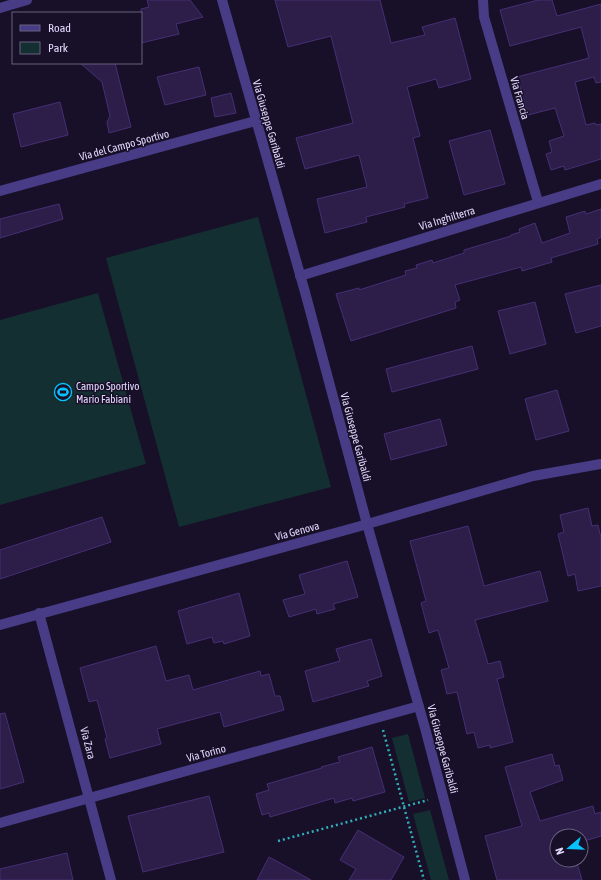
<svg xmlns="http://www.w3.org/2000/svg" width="601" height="880" font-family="'Asap Condensed',sans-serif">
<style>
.green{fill:#132f32}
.building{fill:#2c1d49;stroke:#462f75}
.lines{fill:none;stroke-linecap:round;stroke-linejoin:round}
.path{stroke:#32afb9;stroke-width:2.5;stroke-dasharray:2 3;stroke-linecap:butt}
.minor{stroke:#493c87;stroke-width:10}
.labels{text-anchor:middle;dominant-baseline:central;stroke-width:3;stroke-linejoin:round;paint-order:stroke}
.street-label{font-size:11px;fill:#e2d8fe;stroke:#181028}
.poi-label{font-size:11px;fill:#e2d8fe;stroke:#181028;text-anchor:start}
</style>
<rect width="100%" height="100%" fill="#181028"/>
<!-- green -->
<path class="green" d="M258 217 331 487 179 527 106 258Z
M98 293 146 464 0 505V320Z
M408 734 425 798 409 802 392 738Z
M430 810 449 880H431L413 814Z"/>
<!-- building -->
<path class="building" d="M147 0H190L203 17 176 24 179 34 141 43V9L149 7Z
M275 0H380L391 43 425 35 422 27 455 18 471 79 439 88 436 79 407 87 420 136 413 138 428 198 404 204 405 207 366 217 367 222 325 233 317 199 367 187 359 155 305 169 296 138 353 123 331 36 288 47Z
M538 0H552L557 16 601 4V82L596 83 594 77 575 82 586 125 595 123 596 125 601 124V159L565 170 564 166 551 170 546 154 552 152 549 141 564 136 555 108 528 115 517 77 589 58 581 27 510 46 500 10Z
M80 63H115L131 127 109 133 107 122 110 116 102 82Z
M199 67 206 95 165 105 157 77Z
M231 93 236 113 215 117 211 98Z
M60 102 68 135 21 147 13 114Z
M490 130 505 184 464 195 449 141Z
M59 204 63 219 0 238V219Z
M601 209V237L597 239 598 244 551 258 552 262 522 271 521 267 455 285 460 300 455 302 456 308 351 341 336 294 359 288V290L406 275 405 271 417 268 416 265 432 260 433 263 464 253V250L511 236V235L520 232 519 229 535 223 542 243 570 233 566 217 585 211 586 214Z
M601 285V326L576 333 565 294Z
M535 302 546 344 510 354 498 311Z
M472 346 478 369 392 392 386 369Z
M557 390 569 431 536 440 525 399Z
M440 419 447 445 391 460 384 434Z
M588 508 592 526 598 525 601 538V586L578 591 575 574 568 576 558 534 564 532 560 515Z
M102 517 111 542 0 579V550Z
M468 526 484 586 540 571 548 601 475 620 488 664 500 661 504 677 497 679 513 742 490 748V745L478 748 474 732 467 734 457 692 447 694 441 670 449 668 438 630 429 633 421 603 426 601 410 541Z
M347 561 358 597 333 604 335 609 317 614 316 609 289 617 283 600 305 594 299 575Z
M239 593 250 636 224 644 223 641 214 643 212 637 187 644 178 611Z
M371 639 382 676 367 681 369 686 313 702 305 671 340 661 336 649Z
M156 646 166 681 189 675 193 690 260 671 261 676 269 674 275 696H280L284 710 224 727 220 712 157 729 161 744 110 758 105 739 107 738 97 700 89 702 80 668Z
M5 713 24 782 0 789V714Z
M372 747 385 792 353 801 352 798 335 803 334 798 270 817 269 813 262 815 256 794 269 790 267 784 322 768 321 767 340 762 338 757Z
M552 754 555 766 559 765 563 780 530 792 540 821 593 806 595 814 601 812V836L581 842V836H557V860H576L582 880H497L485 836 522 826 505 767Z
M209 796 224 852 143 872 128 816Z
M358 830 404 857 391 880H349L356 869 340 860Z
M67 853 73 880H0V869Z
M269 857 311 880H257Z"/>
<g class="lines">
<!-- path -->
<path class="path" d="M383 730 424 880
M278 841 428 800"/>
<!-- minor -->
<path class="minor" d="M222 0 305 292 367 524 425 728 465 880
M483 0 484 17 538 202
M0 8 27 0
M0 191 255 121
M300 276 601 184
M39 613 111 880
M0 625 357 527 533 476 601 464
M0 823 419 706"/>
</g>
<!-- icons -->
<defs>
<g id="stadium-ring" transform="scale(0.9)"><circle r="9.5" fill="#181028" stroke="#07c2fc" stroke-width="1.5"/><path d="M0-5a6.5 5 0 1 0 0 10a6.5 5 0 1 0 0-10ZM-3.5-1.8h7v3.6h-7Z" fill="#07c2fc"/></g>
</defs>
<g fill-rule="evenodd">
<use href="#stadium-ring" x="63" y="392"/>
</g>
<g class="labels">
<!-- street labels -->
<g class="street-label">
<text transform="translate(520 98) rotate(74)">Via Francia</text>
<text transform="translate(269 124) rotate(74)">Via Giuseppe Garibaldi</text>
<text transform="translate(124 145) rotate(-15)">Via del Campo Sportivo</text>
<text transform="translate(447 218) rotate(-17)">Via Inghilterra</text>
<text transform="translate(356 437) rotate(75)">Via Giuseppe Garibaldi</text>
<text transform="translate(297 531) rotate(-15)">Via Genova</text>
<text transform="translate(88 743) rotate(75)">Via Zara</text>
<text transform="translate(443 749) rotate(75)">Via Giuseppe Garibaldi</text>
<text transform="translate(206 753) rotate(-15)">Via Torino</text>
</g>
<!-- poi labels -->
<g class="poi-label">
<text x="76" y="386">Campo Sportivo<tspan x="76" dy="13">Mario Fabiani</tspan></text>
</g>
</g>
<!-- legend -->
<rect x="12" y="12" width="130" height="52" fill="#181028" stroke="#69607e"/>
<rect x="20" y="25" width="20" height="6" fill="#493c87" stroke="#69607e"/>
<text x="48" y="32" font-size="12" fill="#e2d8fe">Road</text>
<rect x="20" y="42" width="20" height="12" fill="#132f32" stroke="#69607e"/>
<text x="48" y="52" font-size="12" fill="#e2d8fe">Park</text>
<!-- north arrow -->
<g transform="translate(569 848) rotate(251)"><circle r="19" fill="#181028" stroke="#69607e"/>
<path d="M0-3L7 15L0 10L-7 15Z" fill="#07c2fc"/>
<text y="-6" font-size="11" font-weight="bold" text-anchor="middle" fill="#e2d8fe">N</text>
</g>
</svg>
